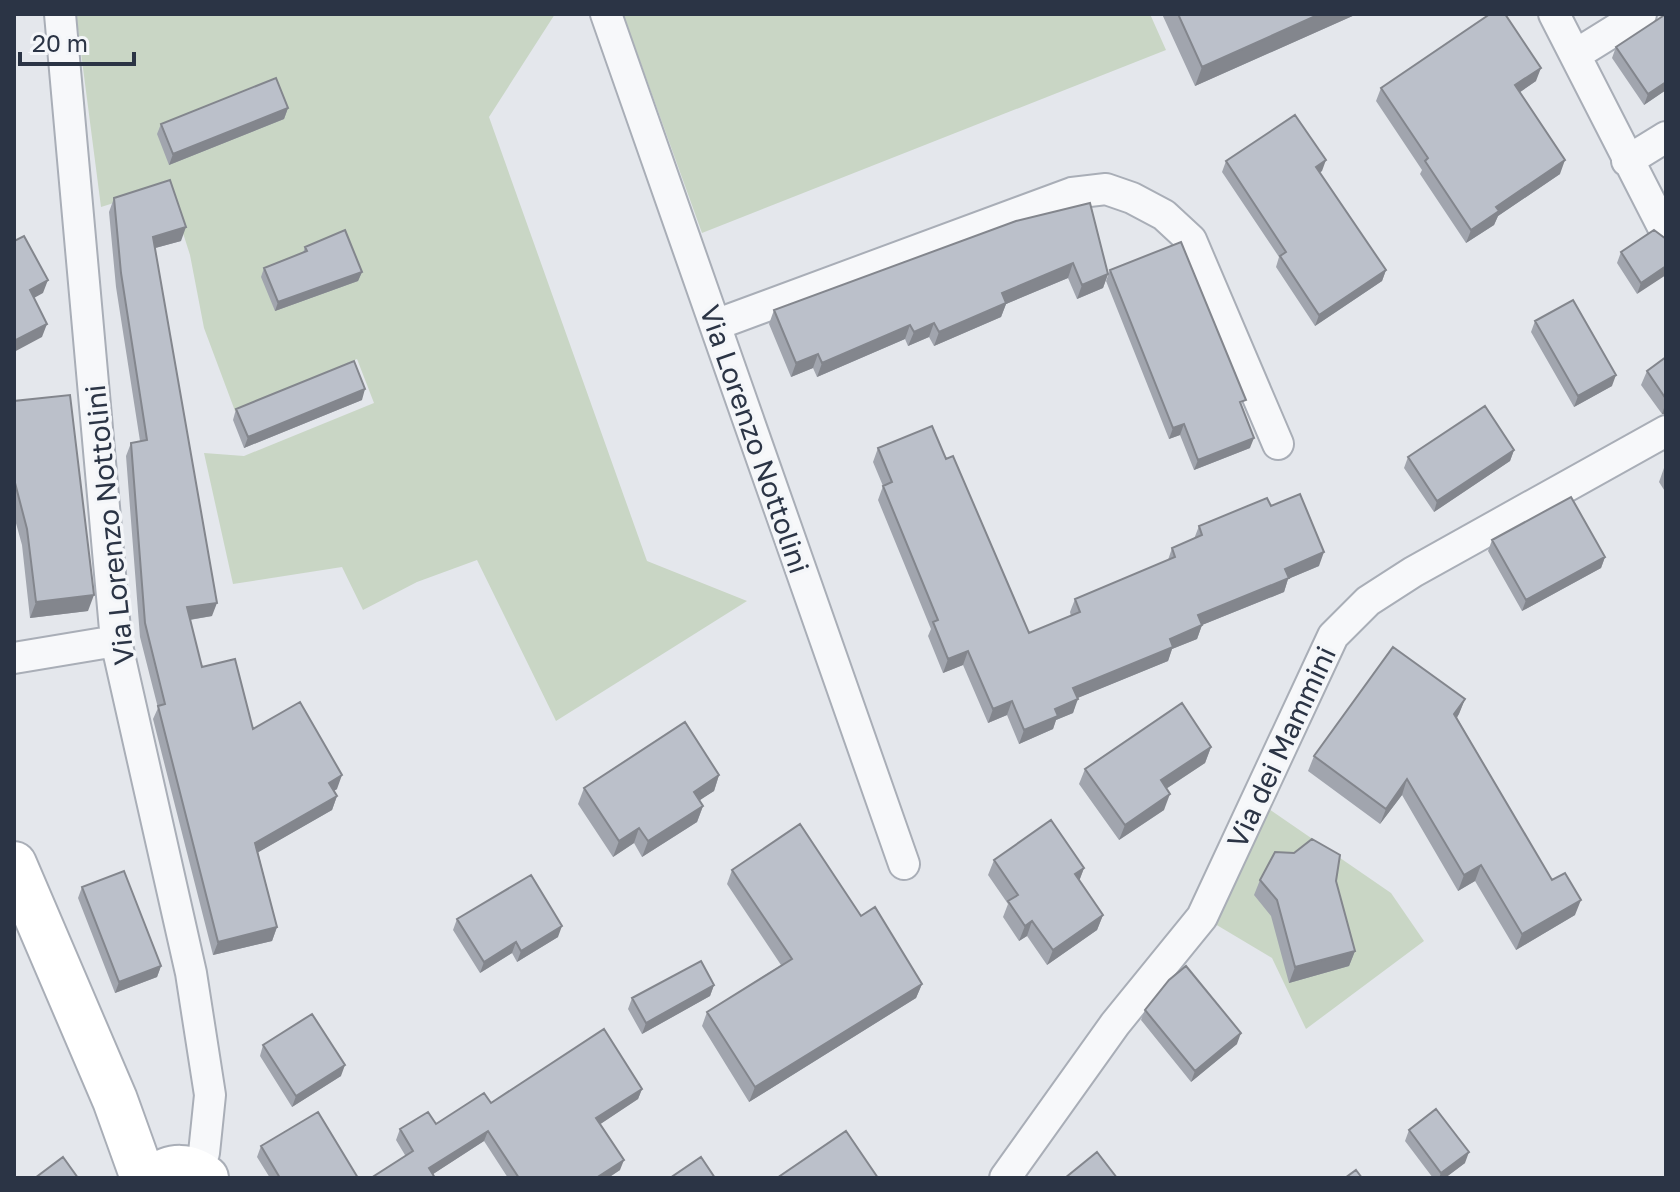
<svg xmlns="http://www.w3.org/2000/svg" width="1680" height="1192" font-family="'Golos Text',sans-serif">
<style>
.green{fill:#c9d6c5}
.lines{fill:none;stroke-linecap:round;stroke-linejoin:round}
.street-casing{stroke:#a9aeb7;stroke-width:34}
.secondary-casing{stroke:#a9aeb7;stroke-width:48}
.street{stroke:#f7f8fa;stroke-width:30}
.secondary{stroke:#fff;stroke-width:44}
.wall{fill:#a1a5ae}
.shaded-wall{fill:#83868d}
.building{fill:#bbc0ca;stroke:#83868d;stroke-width:2}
.labels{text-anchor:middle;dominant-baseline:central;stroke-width:7;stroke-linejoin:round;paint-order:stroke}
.street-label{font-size:28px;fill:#2b3445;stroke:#f4f6f9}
</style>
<rect width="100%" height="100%" fill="#e4e7ec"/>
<!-- green -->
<path class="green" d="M76 14H555L489 117 647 561 747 601 556 721 477 560 417 582 363 610 342 567 233 584 204 453 244 456 374 403 357 359 235 411 204 328 190 255 168 186 101 207Z
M623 14H1150L1166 50 702 233Z
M1266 807 1391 893 1424 941 1306 1029 1272 958 1210 921Z"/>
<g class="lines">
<!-- street casing -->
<g class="street-casing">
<path id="street" d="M60 14 116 641 191 973 210 1095 204 1153 194 1170
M606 14 904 864
M1554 14 1666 233
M1575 55 1641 14
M1627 161 1666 137
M715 325 1072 193 1106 189 1132 198 1164 215 1191 240 1278 444
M14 658 116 641
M1005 1178 1115 1024 1202 917 1333 636 1368 601 1413 572 1666 431"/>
</g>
<!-- secondary casing -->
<g class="secondary-casing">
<path id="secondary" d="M14 864 115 1100 143 1178
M155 1178C171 1164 190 1165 206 1178"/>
</g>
<!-- street -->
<use href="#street" class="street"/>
<!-- secondary -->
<use href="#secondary" class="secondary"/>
</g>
<!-- wall -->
<path class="wall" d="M1162 14H1357L1195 86Z
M1616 47 1666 90 1644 105 1612 58Z
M1536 81 1520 92 1560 174 1498 216 1494 225 1466 243 1420 174 1422 170 1376 101 1381 88Z
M288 108 284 119 169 165 157 134 161 124Z
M1226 161 1322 171 1319 172 1386 270 1382 281 1315 326 1276 267 1279 257 1222 172Z
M114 198 181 241 155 248 212 616 190 620 202 667 253 729 337 789 334 791 337 796 332 810 258 852 277 927 272 941 213 955 153 719 158 708 140 637 126 456 131 443 140 441 116 287 109 212Z
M1016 221 1108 274 1103 288 1077 299 1068 278 1006 304 1001 317 934 346 929 337 908 346 905 339 817 377 813 368 791 377 769 324 774 310Z
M1666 239 1637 294 1617 263 1621 252Z
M305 247 362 272 358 281 275 311 261 277 264 268 303 253Z
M1110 270 1243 409 1250 448 1194 470 1180 435 1169 439 1106 281Z
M1535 321 1612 386 1574 407 1531 332Z
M1666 357V414H1662L1641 385 1647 371Z
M362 400 244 448 233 420 236 409Z
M14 401 88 611 30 618 22 545 14 516Z
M878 448 946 459 1029 633 1071 616 1070 612 1075 599 1168 560 1172 548 1194 539 1199 526 1271 506 1319 566 1288 579 1284 592 1202 625 1197 639 1172 649 1168 661 1077 698 1073 713 1056 720 1053 729 1019 744 1007 715 988 723 963 665 943 673 928 636 931 629 878 500 883 486 873 462Z
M1514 450 1510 461 1434 512 1404 468 1408 457Z
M1666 467V493L1659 482 1664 468Z
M1492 540 1605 557 1601 568 1522 611 1488 551Z
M1465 699 1457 718 1552 880 1575 915 1516 950 1475 881 1458 891 1402 795 1380 824 1308 771 1314 756Z
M1211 747 1205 763 1166 789 1164 810 1119 840 1079 784 1085 769Z
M719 775 714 791 699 800 703 806 697 822 642 857 634 843 613 857 578 804 584 788Z
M994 860 1084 868 1079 881 1103 915 1097 930 1047 965 1027 936 1019 941 1003 917 1008 904 988 875Z
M732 870 861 916 922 984 916 998 749 1102 702 1026 707 1012 781 965 727 884Z
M1260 880 1355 951 1349 966 1289 983 1271 916 1254 895Z
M82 887 161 966 157 977 115 993 78 898Z
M457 919 558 937 517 962 512 953 480 973 453 930Z
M714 985 710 996 642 1034 628 1009 632 998Z
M1145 1010 1237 1044 1191 1082 1141 1020Z
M263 1045 341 1076 292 1107 260 1056Z
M642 1089 638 1099 600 1124 620 1170 608 1178H508L484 1141 433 1174 405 1155 396 1140 400 1129 436 1124 491 1103Z
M1409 1130 1465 1163 1445 1178H1433L1405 1141Z
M261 1146 358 1178H270L257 1157Z"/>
<!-- shaded-wall -->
<path class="shaded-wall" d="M1320 14H1357L1195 86 1202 67Z
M1541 68 1536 81 1510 99 1515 85Z
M1666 82V90L1644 105 1648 94Z
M288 108 284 119 169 165 173 154Z
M1326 160 1322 171 1312 178 1316 167Z
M1565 160 1560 174 1498 216 1494 225 1466 243 1471 230 1496 207Z
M186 227 181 241 148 250 153 237Z
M1073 263 1068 278 1006 304 1001 317 934 346 939 332 1002 293Z
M1666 266V275L1637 294 1641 283Z
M1386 270 1382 281 1315 326 1319 315Z
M362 272 358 281 275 311 278 302Z
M1108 274 1103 288 1077 299 1082 285Z
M48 280 43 293 25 303 30 290Z
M934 323 929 337 908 346 914 332Z
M47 324 42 337 14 352V341Z
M910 325 905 339 817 377 822 363Z
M818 354 813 368 791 377 796 363Z
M1616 375 1612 386 1574 407 1578 396Z
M365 389 362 400 244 448 248 437Z
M1666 402V414H1662Z
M1184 424 1180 435 1169 439 1173 428Z
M1254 438 1250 448 1194 470 1198 460Z
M1514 450 1510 461 1434 512 1437 501Z
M1324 552 1319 566 1288 579 1284 592 1202 625 1197 639 1172 649 1168 661 1068 702 1073 688 1170 639 1198 615 1285 569Z
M1605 557 1601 568 1522 611 1526 600Z
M94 595 88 611 30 618 36 602Z
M217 603 212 616 182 621 187 607Z
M968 651 963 665 943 673 948 659Z
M1078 699 1073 713 1056 720 1053 729 1019 744 1024 730 1055 709Z
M1465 699 1459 714 1449 729 1454 714Z
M1012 701 1007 715 988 723 993 709Z
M1211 747 1205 763 1155 796 1161 780Z
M342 775 337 789 324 797 329 783Z
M719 775 714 791 688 808 694 792Z
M1407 779 1402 795 1380 824 1386 809Z
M1170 794 1164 810 1119 840 1125 825Z
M337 796 332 810 250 857 255 843Z
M703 806 697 822 642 857 648 841Z
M639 828 634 843 613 857 619 841Z
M1481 865 1475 881 1458 891 1464 875Z
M1084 868 1078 884 1075 874Z
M1581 900 1575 915 1516 950 1522 934Z
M1103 915 1097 930 1047 965 1053 950Z
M1032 921 1027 936 1019 941 1025 926Z
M562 926 558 937 517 962 521 951Z
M277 927 272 941 213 955 218 942Z
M516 942 512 953 480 973 484 962Z
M1355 951 1349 966 1289 983 1295 967Z
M161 966 157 977 115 993 119 982Z
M922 984 916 998 749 1102 755 1087Z
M714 985 710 996 642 1034 646 1023Z
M1241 1033 1237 1044 1191 1082 1195 1071Z
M345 1065 341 1076 292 1107 296 1096Z
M642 1089 638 1099 593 1129 596 1118Z
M488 1131 484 1141 427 1178 429 1168Z
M1469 1152 1465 1163 1445 1178H1439L1441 1173Z
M624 1160 620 1170 608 1178H596Z"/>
<!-- building -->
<path class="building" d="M1178 14H1320L1202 67Z
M1490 14H1505L1541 68 1515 85 1565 160 1496 207 1499 211 1471 230 1425 161 1428 158 1381 88Z
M1666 14V82L1648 94 1616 47Z
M276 78 288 108 173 154 161 124Z
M1295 115 1326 160 1316 167 1386 270 1319 315 1280 256 1286 252 1226 161Z
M170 180 186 227 153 237 217 603 187 607 202 667 235 659 253 729 300 702 342 775 329 783 337 796 255 843 277 927 218 942 158 706 165 704 145 623 131 443 147 440 121 273 114 198Z
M1090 203 1108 274 1082 285 1073 263 1002 293 1006 303 939 332 934 323 914 332 910 325 822 363 818 354 796 363 774 310 1016 221Z
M345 230 362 272 278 302 264 268 307 251 305 247Z
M1654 230 1666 239V266L1641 283 1621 252Z
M24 236 48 280 30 290 47 324 14 341V241Z
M1181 242 1246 400 1240 402 1254 438 1198 460 1184 424 1173 428 1110 270Z
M1573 300 1616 375 1578 396 1535 321Z
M1666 357V399L1647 371Z
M354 361 365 389 248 437 236 409Z
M70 395 94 595 36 602 27 529 14 479V401Z
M1485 406 1514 450 1437 501 1408 457Z
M932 426 946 459 953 456 1029 633 1080 612 1075 599 1175 557 1172 548 1202 535 1199 526 1267 498 1271 506 1300 494 1324 552 1285 569 1289 578 1198 615 1202 625 1170 639 1173 647 1073 688 1078 699 1055 709 1058 716 1024 730 1012 701 993 709 968 651 948 659 933 622 938 620 883 486 892 482 878 448Z
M1571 497 1605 557 1526 600 1492 540Z
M1393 647 1465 699 1454 714 1552 880 1565 873 1581 900 1522 934 1481 865 1464 875 1407 779 1386 809 1314 756Z
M1182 703 1211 747 1161 780 1170 794 1125 825 1085 769Z
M685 722 719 775 694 792 703 806 648 841 639 828 619 841 584 788Z
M1051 820 1084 868 1075 874 1103 915 1053 950 1032 921 1025 926 1008 901 1018 895 994 860Z
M800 824 861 916 875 907 922 984 755 1087 707 1012 792 959 732 870Z
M1312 839 1340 855 1336 881 1355 951 1295 967 1277 900 1260 880 1275 852 1294 853Z
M124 871 161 966 119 982 82 887Z
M531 875 562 926 521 951 516 942 484 962 457 919Z
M701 961 714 985 646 1023 632 998Z
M1186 966 1241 1033 1195 1071 1145 1010 1169 980Z
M312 1014 345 1065 296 1096 263 1045Z
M604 1029 642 1089 596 1118 624 1160 596 1178H519L488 1131 429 1168 435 1178H371L413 1151 400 1129 428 1112 436 1124 484 1093 491 1103Z
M1436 1109 1469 1152 1441 1173 1409 1130Z
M318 1112 358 1178H280L261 1146Z
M846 1131 878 1178H777Z
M1097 1152 1117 1178H1065Z
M63 1157 78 1178H35Z
M701 1157 715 1178H670Z
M1356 1170 1362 1178H1345Z"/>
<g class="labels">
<!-- street labels -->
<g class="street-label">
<text transform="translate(755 439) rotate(71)">Via Lorenzo Nottolini</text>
<text transform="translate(109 525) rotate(-96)">Via Lorenzo Nottolini</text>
<text transform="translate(1281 747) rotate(-65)">Via dei Mammini</text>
</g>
</g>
<!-- border -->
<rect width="1680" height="1192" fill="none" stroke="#2b3445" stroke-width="32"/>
<!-- scale -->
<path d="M20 52v12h114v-12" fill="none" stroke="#2b3445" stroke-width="4"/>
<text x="32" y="52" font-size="24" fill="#2b3445" stroke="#f4f6f9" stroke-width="6" paint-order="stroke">20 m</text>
</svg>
